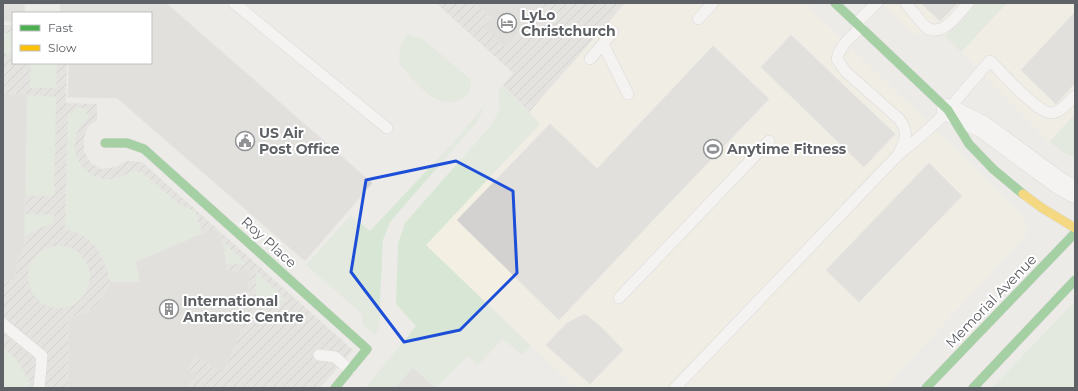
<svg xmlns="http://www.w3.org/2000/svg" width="1078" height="391" font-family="Montserrat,sans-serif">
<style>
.commercial{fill:#f4efe3}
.industrial{fill:url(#industrial-furrows)}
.grass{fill:#d8e7d5}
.building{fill:#d3d2d1;stroke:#dcdad7}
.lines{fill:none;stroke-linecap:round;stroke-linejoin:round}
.lane-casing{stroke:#c7c7c7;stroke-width:12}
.street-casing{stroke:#c7c7c7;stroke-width:23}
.fast-casing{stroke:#c9c9c9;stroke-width:10}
.slow-casing{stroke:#c9c9c9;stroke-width:10}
.lane{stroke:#fcfcfc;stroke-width:11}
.street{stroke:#fcfcfc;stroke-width:22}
.fast{stroke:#4caf50;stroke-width:9}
.slow{stroke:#ffc107;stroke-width:9}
.marked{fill:none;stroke:#1d4ed8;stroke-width:3;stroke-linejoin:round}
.labels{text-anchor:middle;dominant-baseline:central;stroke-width:4;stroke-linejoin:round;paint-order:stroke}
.poi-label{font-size:14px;font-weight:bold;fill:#5e6165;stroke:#fff;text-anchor:start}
.street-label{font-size:14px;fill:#5e6165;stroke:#fff}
</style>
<defs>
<pattern id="industrial-furrows" width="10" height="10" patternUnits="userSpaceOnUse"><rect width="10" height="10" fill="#dcdad8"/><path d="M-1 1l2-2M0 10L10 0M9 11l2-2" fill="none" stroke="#b6b4b3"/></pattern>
</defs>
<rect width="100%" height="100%" fill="#ecebe8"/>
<!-- commercial -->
<path class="commercial" d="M625 3H805L1020 212 1028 228 1026 235 885 388H576L426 245 539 124 529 112Z
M881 3H976L945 36 914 34Z
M1007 3H1075V114L1049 142 961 52Z"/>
<!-- industrial -->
<path class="industrial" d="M436 3H625L529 112 503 85 513 73Z
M3 25H13V63H67L66 103 97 104V120L88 127 84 138V151L91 163 101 169 116 167 126 161 142 162 353 350 320 388H3Z"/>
<!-- grass -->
<path class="grass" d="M976 3H1007L961 52 945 36Z
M3 33H13V54H3Z
M408 34 423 39 471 80C471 89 470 96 460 100 435 111 415 81 400 65 398 55 400 40 408 34Z
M31 63H57L56 88H30Z
M503 85 540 124 426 245 531 346 522 355 503 339 478 365 468 356 436 388 413 368 395 388H365L416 326 396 304 398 244 405 223 493 123 499 109 498 90Z
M27 95 56 97 54 196 25 195Z
M486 103 477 122 390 222 383 240 380 303V311L381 314 379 323V329L375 335 363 325 362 314 306 265 351 215 370 231 461 134Z
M77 108H86V112L89 117C82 122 76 131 75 140 73 149 76 158 82 166 91 178 107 182 120 177 129 173 134 168 143 173L180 205 195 211 202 233 136 262 140 282H110C104 255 95 236 65 229L68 114H72Z
M1075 114V158L1063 152 1049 142Z
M25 214 54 215V224L38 228 24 237Z
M221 240 246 264H226Z
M28 277a31 31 0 1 1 62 0a31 31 0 1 1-62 0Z
M256 271 287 301 256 300Z
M1075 301V388H992Z
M3 349 15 358 29 381V388H3Z"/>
<!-- building -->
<path class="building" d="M3 3H72V13H60V4H24L25 13H13V21H3Z
M72 3H166L372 183 305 261 117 98 68 97 69 63H151V13H72Z
M474 3H543L506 47 483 28 492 18Z
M921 3H958L940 21Z
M1075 12V83L1056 104 1021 70Z
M791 35 895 134 864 167 761 67Z
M713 46 769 99 652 221 597 169Z
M3 94 27 95 24 248 17 261 15 280H3Z
M550 124 652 221 559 320 457 220Z
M929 163 962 196 859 302 826 270Z
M212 230H218L224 248 227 271H250L246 313 238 339 223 372 195 356 188 368 197 376 185 388H68L69 318 86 313 94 308 101 301 110 282H140L136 262Z
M583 315H586L601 327 623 350 590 384 546 345 567 323Z
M413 368 435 388H395Z"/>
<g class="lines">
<!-- lane casing -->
<g class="lane-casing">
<path id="lane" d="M234 3 387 128
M906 3C912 11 919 20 926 27 942 39 959 13 968 3
M698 19 713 3
M856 23 877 3
M861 27C851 37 840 45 837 59L845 71 899 119C909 132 906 139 899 153
M603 44 628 94
M590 59 613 32
M619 298 769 141
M3 324 42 356 39 388
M319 355 335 357 350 370
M675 388 898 155C915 141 933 127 948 110 962 94 975 77 990 61 1002 72 1038 115 1053 113 1062 111 1069 102 1075 96"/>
</g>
<!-- street casing -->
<g class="street-casing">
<path id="street" d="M948 110 983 127 1059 183 1075 192"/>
</g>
<!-- fast casing -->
<g class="fast-casing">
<path id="fast" d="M835 3 948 110 969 144 993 169 1023 194
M105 143H127L144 149 367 349 335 388
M926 388 1075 233
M973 388 1075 280"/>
</g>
<!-- slow casing -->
<g class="slow-casing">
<path id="slow" d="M1023 194 1042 208 1075 228"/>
</g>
<!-- lane -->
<use href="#lane" class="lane"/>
<!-- street -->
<use href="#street" class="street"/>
<!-- fast -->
<use href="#fast" class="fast"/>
<!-- slow -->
<use href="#slow" class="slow"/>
</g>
<!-- marked area -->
<path d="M0 0H1078V391H0ZM456 161 513 191 517 273 460 330 404 342 351 272 366 180Z" fill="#ecebe8" fill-opacity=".55" fill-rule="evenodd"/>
<path class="marked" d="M456 161 513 191 517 273 460 330 404 342 351 272 366 180Z"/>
<!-- icons -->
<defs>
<g id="hotel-ring" transform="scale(1)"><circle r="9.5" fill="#fff" stroke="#909193" stroke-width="1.5"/><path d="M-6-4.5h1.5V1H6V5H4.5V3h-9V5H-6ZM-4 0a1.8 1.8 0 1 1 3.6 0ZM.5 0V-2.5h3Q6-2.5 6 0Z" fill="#909193"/></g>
<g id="civic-ring" transform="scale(1)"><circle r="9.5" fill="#fff" stroke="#909193" stroke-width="1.5"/><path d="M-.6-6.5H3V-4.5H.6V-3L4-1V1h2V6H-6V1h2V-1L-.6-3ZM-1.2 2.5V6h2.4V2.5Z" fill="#909193"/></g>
<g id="stadium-ring" transform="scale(1)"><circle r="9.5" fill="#fff" stroke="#909193" stroke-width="1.5"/><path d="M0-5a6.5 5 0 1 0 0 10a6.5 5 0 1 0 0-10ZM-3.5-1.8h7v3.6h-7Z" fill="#909193"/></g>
<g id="building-ring" transform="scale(1)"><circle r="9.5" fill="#fff" stroke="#909193" stroke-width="1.5"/><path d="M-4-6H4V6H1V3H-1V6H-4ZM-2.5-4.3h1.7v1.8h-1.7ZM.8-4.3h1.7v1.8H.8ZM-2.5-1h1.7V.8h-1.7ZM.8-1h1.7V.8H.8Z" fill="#909193"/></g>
</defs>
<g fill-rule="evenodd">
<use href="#hotel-ring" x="507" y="23"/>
<use href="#civic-ring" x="245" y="141"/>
<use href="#stadium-ring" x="713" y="149"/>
<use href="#building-ring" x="169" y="309"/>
</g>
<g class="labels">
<!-- poi labels -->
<g class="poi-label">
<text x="521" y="15">LyLo<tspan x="521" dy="16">Christchurch</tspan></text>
<text x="259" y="133">US Air<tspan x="259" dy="16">Post Office</tspan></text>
<text x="727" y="149">Anytime Fitness</text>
<text x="183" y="301">International<tspan x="183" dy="16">Antarctic Centre</tspan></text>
</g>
<!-- street labels -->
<g class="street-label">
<text transform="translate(269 242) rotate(42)">Roy Place</text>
<text transform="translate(991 301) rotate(-46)">Memorial Avenue</text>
</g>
</g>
<!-- border -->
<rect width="1078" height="391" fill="none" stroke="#5e6165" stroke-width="8"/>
<!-- legend -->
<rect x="12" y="12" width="140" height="52" fill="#ffffff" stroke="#bfc0c1"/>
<rect x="20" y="25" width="20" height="6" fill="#4caf50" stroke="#bfc0c1"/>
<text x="48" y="32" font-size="12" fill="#5e6165">Fast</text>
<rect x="20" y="45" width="20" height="6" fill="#ffc107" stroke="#bfc0c1"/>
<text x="48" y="52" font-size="12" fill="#5e6165">Slow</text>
</svg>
